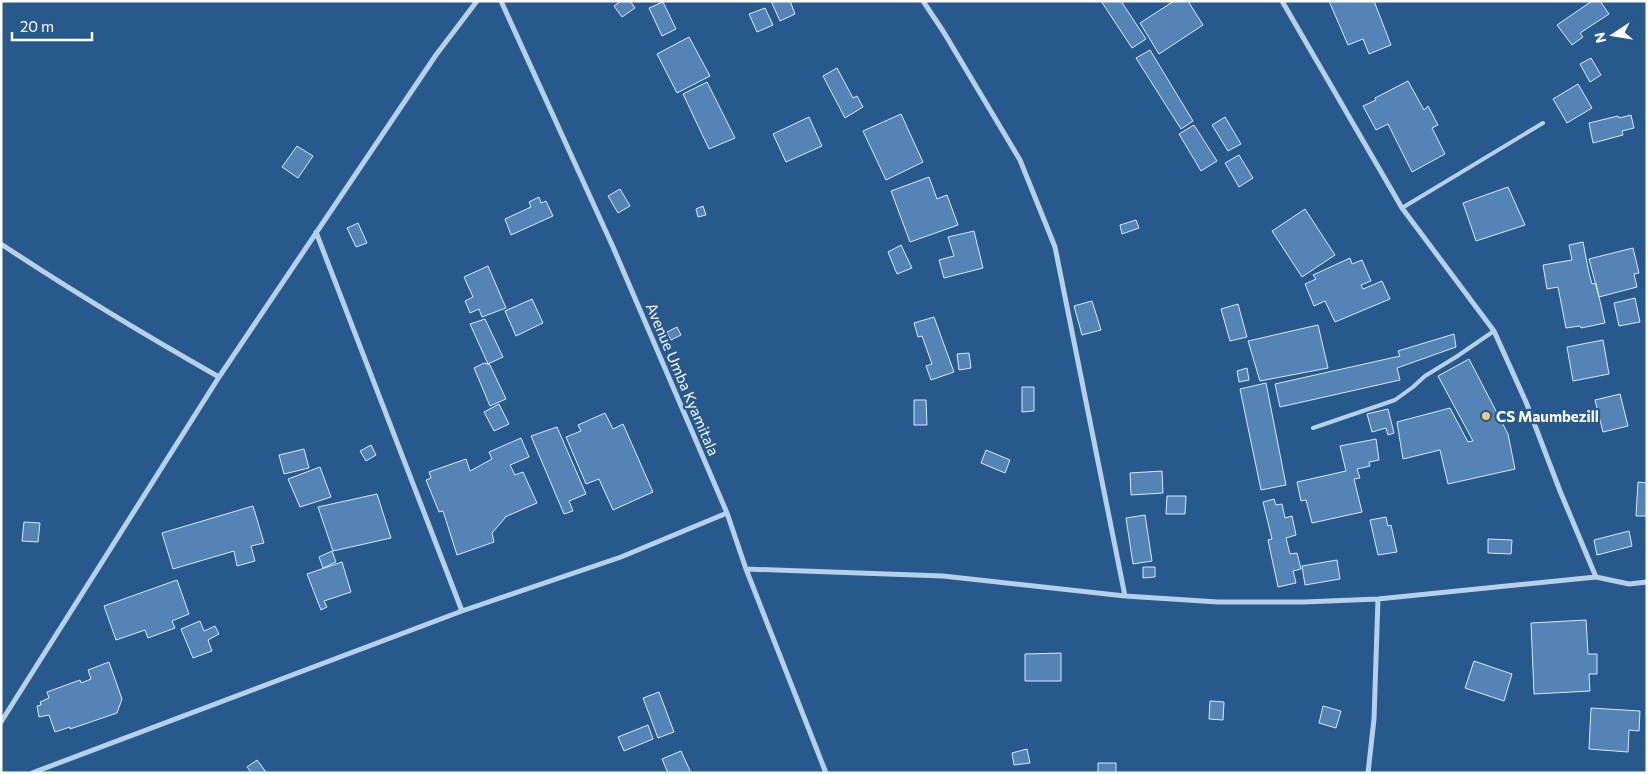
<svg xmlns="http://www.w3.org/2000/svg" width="1648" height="774" font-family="Commissioner,sans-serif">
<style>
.building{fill:#5384b5;stroke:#dae9f8}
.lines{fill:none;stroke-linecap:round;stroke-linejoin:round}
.lane{stroke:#b6d0ea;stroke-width:4}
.street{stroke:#b6d0ea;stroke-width:5}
.poi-dot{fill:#f3ca7b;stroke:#27598d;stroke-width:2}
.labels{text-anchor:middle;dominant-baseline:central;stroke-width:4.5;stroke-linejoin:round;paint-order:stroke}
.street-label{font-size:15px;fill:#fff;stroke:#27598d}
.poi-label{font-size:15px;font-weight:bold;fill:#fff;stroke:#27598d;text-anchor:start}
</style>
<rect width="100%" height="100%" fill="#27598d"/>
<!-- building -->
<path class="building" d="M621 1H630L635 8 622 17 614 6Z
M771 1H790L795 14 780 21Z
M1101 1H1121L1146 39 1132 48Z
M1174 1H1188L1203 25 1159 54 1140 23Z
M1329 1H1374L1391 45 1369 54 1363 39 1348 45Z
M1592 1H1600L1609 14 1580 33 1583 37 1572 45 1557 25Z
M663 2 676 29 662 36 649 8Z
M765 8 773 25 757 32 749 14Z
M689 37 710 76 677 93 657 54Z
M1150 50 1193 121 1181 129 1136 58Z
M1591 58 1601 75 1590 82 1580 64Z
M837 68 853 98 857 96 863 107 845 118 823 76Z
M1408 81 1424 110 1428 106 1438 125 1432 128 1445 154 1412 172 1388 124 1376 130 1363 106 1376 100 1375 98Z
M707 82 735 138 709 149 683 94Z
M1578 84 1592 108 1567 123 1553 99Z
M901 114 923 162 886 180 863 131Z
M1631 115 1634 128 1622 131 1623 135 1593 143 1589 123 1618 116 1619 118Z
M809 117 822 146 786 162 773 134Z
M1225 117 1241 144 1228 151 1212 125Z
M1194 125 1217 161 1201 171 1179 134Z
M297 146 313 156 298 178 282 167Z
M1239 155 1253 178 1239 187 1225 163Z
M929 177 937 199 947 195 958 225 910 242 891 191Z
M1508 187 1525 225 1476 241 1463 203Z
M620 189 630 206 618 213 608 196Z
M539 197 541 203 546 201 553 216 511 235 505 219 531 207 529 202Z
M703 206 706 215 698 217 696 209Z
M1305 209 1335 255 1302 277 1272 231Z
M1136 220 1139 228 1122 234 1120 225Z
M358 223 367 243 356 247 347 228Z
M974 231 983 268 944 278 939 260 954 256 948 237Z
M1583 242 1589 273 1592 284 1596 283 1605 323 1581 328 1580 326 1566 328 1558 287 1547 289 1543 265 1572 260 1569 245Z
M901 245 912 268 897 274 888 252Z
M1633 248 1639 273 1634 274 1637 287 1599 297 1589 259Z
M1350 258 1352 264 1362 260 1371 281 1361 285 1363 289 1382 281 1390 299 1335 322 1325 301 1314 306 1305 284 1316 279 1313 275Z
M488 266 506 308 482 317 479 309 470 313 465 301 473 297 464 277Z
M1635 298 1640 322 1619 326 1614 303Z
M532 299 543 323 516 336 505 311Z
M1092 301 1101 330 1082 335 1074 306Z
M1238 304 1247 337 1230 341 1221 309Z
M934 317 954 372 931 380 926 366 932 364 922 336 918 337 914 323Z
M485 319 503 357 488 364 470 324Z
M1318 325 1328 368 1260 381 1248 341Z
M677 327 681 335 671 340 667 332Z
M1454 334 1456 347 1397 368 1400 380 1280 407 1275 384 1400 356 1398 351Z
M1603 340 1609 374 1573 381 1567 347Z
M969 353 971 368 959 370 957 354Z
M1469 359 1508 434 1515 469 1448 484 1440 450 1403 459 1397 422 1450 408 1468 442 1473 441 1438 376Z
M484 363 490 365 506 399 490 406 474 368Z
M1247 368 1249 380 1239 382 1237 371Z
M1266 383 1286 485 1261 490 1240 389Z
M1022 387H1034V411L1022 412Z
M1620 394 1628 426 1603 432 1595 400Z
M914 400H926L927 425H914Z
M499 404 509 424 494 431 484 412Z
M1388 409 1394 433 1388 435 1386 428 1372 432 1367 414Z
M605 413 613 429 623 424 653 492 613 510 599 479 586 484 566 437 581 431 578 425Z
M557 427 586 494 569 501 573 511 564 514 531 436Z
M521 438 529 457 510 465 515 475 523 472 537 503 505 517V518L492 533 494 542 457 555 443 511 439 512 426 480 431 478 429 472 466 459 470 471 492 459 489 452Z
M1376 439 1379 460 1369 462 1370 466 1357 469 1360 478 1354 479 1362 512 1312 523 1306 500 1301 501 1297 482 1346 471 1340 446Z
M371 445 376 455 366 461 360 451Z
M304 449 309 468 284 474 279 455Z
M986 450 1010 460 1005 473 981 463Z
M320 467 331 497 300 507 288 479Z
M1162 471 1163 493 1131 495 1130 473Z
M1638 482 1647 483V516H1636Z
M377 494 391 538 333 551 318 507Z
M1167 496H1186L1185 514H1166Z
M1274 499 1276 505 1282 504 1285 518 1292 516 1296 535 1286 538 1290 554 1297 553 1301 569 1293 571 1296 583 1278 587 1268 540 1272 539 1263 502Z
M253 506 264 543 251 546 255 561 237 566 234 551 173 569 162 533Z
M1145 515 1152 561 1133 564 1126 518Z
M1386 517 1388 526 1391 525 1397 552 1378 555 1370 520Z
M24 522 40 523 38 542 22 541Z
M1629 531 1632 546 1597 555 1594 540Z
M1488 539 1512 540 1511 554 1488 553Z
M332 551 336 562 323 568 319 557Z
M1337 560 1340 579 1305 585 1302 566Z
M342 562 351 592 324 601 327 607 321 610 307 574Z
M1143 567H1155V577L1143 578Z
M177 580 189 614 172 621 175 628 148 638 145 630 116 640 104 606Z
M1586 620 1588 654H1597V674H1589L1590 691 1534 694 1531 623Z
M200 621 204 631 215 626 219 634 208 640 212 651 193 658 181 629Z
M1061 653V681H1025V654Z
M1474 661 1512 674 1504 701 1465 688Z
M109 662 122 699 117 713 70 729V727L55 732 49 715 39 717 37 706 41 705 40 702 49 698 47 692 80 680 81 683 91 679 88 670Z
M659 692 674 732 658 738 643 698Z
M1210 701 1224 702 1223 720 1209 719Z
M1323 706 1341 711 1336 728 1319 723Z
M1591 708 1640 711 1639 731 1629 730 1628 752 1589 749Z
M648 725 653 739 624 751 618 737Z
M1027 749 1030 763 1014 765 1012 753Z
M681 751 691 773H668L662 759Z
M257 760 266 772 265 773H252L247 767Z
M1098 763H1116V773H1098Z"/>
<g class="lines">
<!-- lane -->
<path class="lane" d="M1402 208 1543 123
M1313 428 1395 400 1413 387 1425 376 1456 357 1494 331"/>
<!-- street -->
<path class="street" d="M501 1 613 247 727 513 746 569 826 773
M923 1 943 31 1020 160 1055 247 1125 596
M1282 1 1402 208 1494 331 1526 402 1560 491 1596 577 1629 584 1647 582
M316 232 462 611
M1 244C72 291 145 335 219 377
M746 569 943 576 1125 596 1218 602H1304L1378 599 1596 577
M1 722 219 377 436 55 477 1
M32 773 462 611 621 557 727 513
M1368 773 1374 719 1378 599"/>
</g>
<!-- markers -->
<circle class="poi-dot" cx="1486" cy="416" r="5"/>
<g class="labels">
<!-- street labels -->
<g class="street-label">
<text transform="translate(683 379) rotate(67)">Avenue Umba Kyamitala</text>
</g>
<!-- poi labels -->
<g class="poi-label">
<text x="1496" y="416">CS Maumbezill</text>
</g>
</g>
<!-- border -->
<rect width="1648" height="774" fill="none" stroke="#ffffff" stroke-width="5"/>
<!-- north arrow -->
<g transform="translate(1613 35) rotate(258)" stroke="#27598d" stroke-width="4" paint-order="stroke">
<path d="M0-4L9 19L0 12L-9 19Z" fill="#ffffff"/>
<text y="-8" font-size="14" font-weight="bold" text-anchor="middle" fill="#ffffff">N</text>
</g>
<!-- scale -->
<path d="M12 32v8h80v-8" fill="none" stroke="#ffffff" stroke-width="2.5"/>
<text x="20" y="32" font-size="15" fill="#ffffff" stroke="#27598d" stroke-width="4" paint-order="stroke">20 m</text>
</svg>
